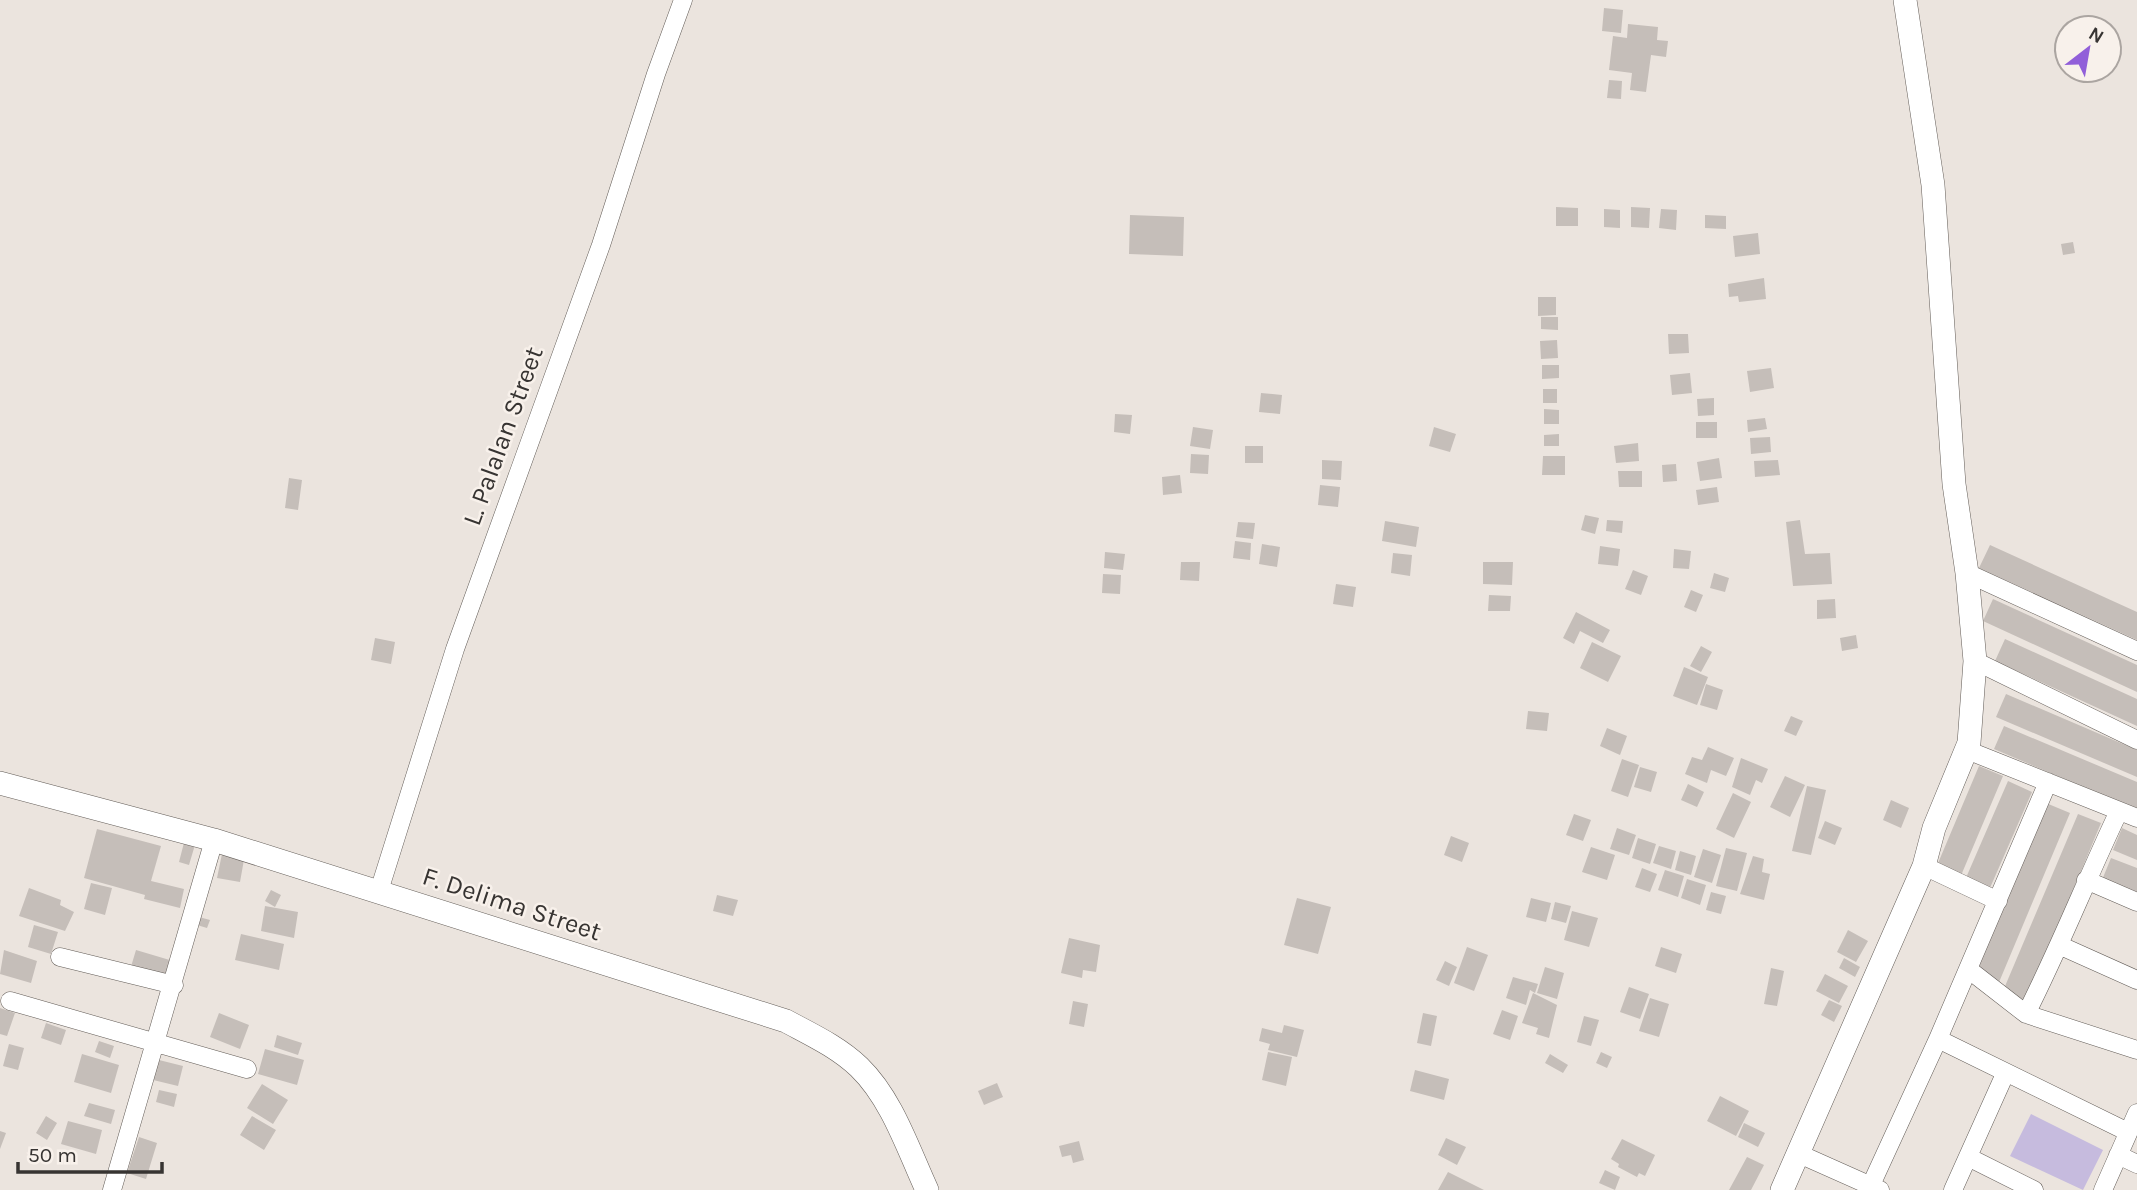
<svg xmlns="http://www.w3.org/2000/svg" width="2137" height="1190" font-family="Karla,sans-serif">
<style>
.pitch{fill:#c6bbde}
.building{fill:#c5beb9}
.lines{fill:none;stroke-linecap:round;stroke-linejoin:round}
.minor-casing{stroke:#635d58;stroke-width:19}
.tertiary-casing{stroke:#635d58;stroke-width:24}
.minor{stroke:#fff;stroke-width:18}
.tertiary{stroke:#fff;stroke-width:23}
.labels{text-anchor:middle;dominant-baseline:central;stroke-width:5;stroke-linejoin:round;paint-order:stroke}
.street-label{font-size:26px;fill:#373432;stroke:#f8f1eb}
</style>
<rect width="100%" height="100%" fill="#ebe4de"/>
<!-- pitch -->
<path class="pitch" d="M2031 1114 2103 1150 2083 1190 2010 1156Z"/>
<!-- building -->
<path class="building" d="M1604 8 1623 10 1621 33 1602 31Z
M1628 24 1658 27 1657 40 1668 41 1666 57 1651 55 1646 92 1630 90 1632 73 1609 70 1613 36 1627 38Z
M1609 80 1622 81 1621 99 1607 98Z
M1556 207 1578 208V226H1556Z
M1631 207 1650 208 1649 228 1631 227Z
M1604 209 1620 210V228L1604 227Z
M1661 209 1677 210 1676 230 1659 228Z
M1130 215 1184 217 1183 256 1129 254Z
M1705 215 1726 216V229L1705 228Z
M1758 233 1760 254 1735 257 1733 236Z
M2073 242 2075 253 2063 255 2061 244Z
M1764 278 1766 299 1739 302 1738 296 1729 297 1728 284Z
M1538 297H1556V315L1538 316Z
M1541 317H1558V330L1541 329Z
M1668 334H1688L1689 353 1669 354Z
M1557 340 1558 358 1541 359 1540 341Z
M1542 365H1559V378L1542 379Z
M1771 368 1774 388 1750 392 1747 371Z
M1690 373 1692 393 1672 395 1670 375Z
M1543 389H1557V403H1543Z
M1261 393 1282 395 1280 414 1259 412Z
M1714 398V415L1698 416 1697 399Z
M1544 409 1559 410V424H1544Z
M1115 414 1132 415 1130 434 1114 432Z
M1765 418 1767 429 1748 432 1747 420Z
M1696 422H1717V438H1696Z
M1193 427 1213 430 1210 449 1190 446Z
M1434 427 1456 434 1450 452 1429 446Z
M1559 434V446H1544V435Z
M1770 437 1771 452 1751 454 1750 438Z
M1638 443 1639 461 1616 463 1614 446Z
M1245 446H1263V463H1245Z
M1191 454 1209 455 1208 474 1190 473Z
M1543 456H1565V475H1542Z
M1719 458 1722 478 1700 481 1697 462Z
M1322 460 1342 461 1341 480 1322 479Z
M1778 460 1780 475 1755 477 1754 461Z
M1676 464 1677 481 1663 482 1662 465Z
M1618 471H1642V487H1619Z
M1180 475 1182 493 1163 495 1162 477Z
M289 478 302 480 298 510 285 508Z
M1320 485 1340 487 1338 507 1318 505Z
M1717 487 1719 502 1698 505 1696 490Z
M1585 515 1599 518 1595 534 1581 530Z
M1607 520 1623 521 1622 533 1606 531Z
M1800 520 1805 554 1830 553 1832 584 1793 586 1786 522Z
M1385 521 1419 527 1416 547 1382 541Z
M1238 522 1255 523 1253 539 1236 537Z
M1235 541 1251 543 1250 560 1233 558Z
M1262 544 1280 547 1277 567 1259 564Z
M1990 545 2137 612V640L1979 568Z
M1600 546 1620 549 1618 566 1598 564Z
M1674 549 1691 551 1689 569 1673 568Z
M1105 552 1125 554 1123 570 1104 568Z
M1393 553 1412 555 1410 576 1391 573Z
M1181 562H1200L1199 581 1180 580Z
M1483 562H1513L1512 585 1483 584Z
M1633 570 1648 576 1641 595 1625 589Z
M1714 573 1729 578 1725 592 1710 588Z
M1103 574 1121 575 1120 594 1102 593Z
M1336 584 1356 587 1353 607 1333 604Z
M1691 590 1703 595 1696 612 1684 607Z
M1489 595 1511 596 1510 611H1488Z
M1835 599 1836 618 1817 619V600Z
M1993 599 2137 665V692L1983 621Z
M1576 612 1610 630 1603 643 1580 631 1574 644 1563 638Z
M1856 635 1858 648 1842 651 1840 638Z
M375 638 395 642 391 664 371 660Z
M2005 639 2137 699V726L1995 661Z
M1592 642 1621 656 1608 682 1580 668Z
M1701 646 1712 652 1701 672 1690 666Z
M1684 667 1708 677 1697 705 1673 696Z
M1706 684 1723 690 1717 710 1700 705Z
M2006 694 2137 750V777L1996 717Z
M1528 711 1549 713 1547 731 1526 729Z
M1791 716 1803 721 1796 736 1784 731Z
M2004 726 2137 782V810L1994 749Z
M1607 728 1627 736 1620 755 1600 746Z
M1708 747 1734 758 1726 776 1711 770 1707 783 1685 774 1692 757 1702 760Z
M1741 758 1768 769 1762 783 1756 780 1750 795 1732 787Z
M1622 759 1639 765 1628 797 1611 791Z
M1979 766 2003 776 1957 885 1933 875Z
M1640 767 1657 772 1651 792 1634 787Z
M1785 776 1805 785 1790 817 1770 807Z
M2008 781 2032 792 1986 897 1962 887Z
M1688 784 1704 792 1697 807 1681 800Z
M1807 786 1826 790 1811 855 1792 851Z
M1733 793 1751 802 1734 838 1716 829Z
M1891 800 1909 808 1901 828 1883 820Z
M2046 803 2070 813 1997 987 1973 977Z
M1574 814 1591 820 1583 841 1566 835Z
M2078 814 2101 823 2027 1001 2003 991Z
M1825 821 1842 828 1835 845 1818 838Z
M1617 828 1636 835 1629 855 1610 849Z
M2122 828 2137 835V860L2113 850Z
M97 829 161 846 151 881 184 889 180 908 144 899 145 895 84 878Z
M186 835 197 838 189 865 179 862Z
M1451 836 1469 843 1462 862 1444 855Z
M1638 838 1656 844 1650 864 1632 858Z
M1659 846 1676 851 1671 869 1653 863Z
M1591 847 1615 855 1607 880 1582 872Z
M1726 848 1747 853 1737 891 1716 886Z
M223 849 245 854 240 882 217 878Z
M1703 849 1721 855 1712 883 1694 877Z
M1680 851 1696 856 1691 875 1675 870Z
M1753 856 1764 859 1762 872 1770 874 1764 900 1740 894Z
M2111 858 2137 868V894L2102 880Z
M1642 868 1657 874 1650 892 1635 887Z
M1665 870 1684 876 1678 897 1658 890Z
M1687 879 1706 885 1700 905 1681 898Z
M91 883 112 888 105 915 84 909Z
M29 888 61 900 60 905 74 912 65 931 19 916Z
M271 890 281 895 275 907 265 901Z
M1711 892 1726 896 1721 914 1706 910Z
M717 895 738 900 733 916 713 911Z
M1297 898 1331 907 1318 954 1284 945Z
M1531 898 1551 903 1546 922 1526 917Z
M1555 902 1571 906 1566 923 1551 919Z
M265 906 298 912 294 938 261 931Z
M1572 911 1598 918 1589 947 1564 940Z
M199 917 210 920 207 928 197 925Z
M34 925 58 932 51 954 28 947Z
M1848 930 1868 941 1856 962 1837 952Z
M241 934 284 944 279 970 235 960Z
M1069 938 1100 945 1096 972 1083 970 1082 978 1061 973Z
M1467 947 1488 955 1474 991 1454 983Z
M1661 947 1682 954 1676 973 1655 966Z
M4 950 37 961 31 983 0 974Z
M136 950 173 961 167 981 130 970Z
M1844 958 1860 967 1855 977 1839 968Z
M1445 961 1457 967 1449 986 1436 980Z
M1545 967 1564 973 1557 999 1537 993Z
M1771 968 1784 971 1777 1006 1764 1004Z
M1825 974 1848 986 1839 1003 1816 991Z
M1513 977 1538 984 1535 993 1530 990 1526 1005 1506 998Z
M1629 987 1649 994 1640 1019 1620 1012Z
M1533 993 1557 1005 1549 1038 1536 1034 1538 1028 1522 1023Z
M1650 998 1669 1004 1659 1037 1639 1031Z
M1829 1000 1842 1006 1834 1022 1821 1015Z
M1073 1001 1088 1004 1084 1027 1069 1024Z
M0 1008 15 1013 7 1036 0 1034Z
M1502 1010 1518 1016 1510 1040 1493 1034Z
M219 1013 249 1025 240 1049 210 1037Z
M1423 1013 1437 1016 1431 1046 1417 1043Z
M1584 1016 1599 1020 1591 1046 1577 1042Z
M46 1023 66 1030 61 1045 41 1038Z
M1284 1025 1304 1030 1297 1057 1268 1050 1270 1044 1259 1041 1262 1028 1282 1033Z
M277 1035 302 1043 298 1055 274 1047Z
M99 1041 114 1046 110 1058 95 1052Z
M9 1044 24 1048 18 1070 3 1066Z
M265 1049 304 1060 297 1085 258 1074Z
M1268 1052 1292 1057 1286 1086 1262 1080Z
M1601 1052 1612 1057 1607 1068 1596 1063Z
M82 1054 119 1065 111 1093 74 1082Z
M1550 1054 1568 1065 1563 1073 1545 1063Z
M155 1059 183 1066 178 1086 149 1079Z
M1415 1070 1449 1079 1444 1100 1410 1091Z
M997 1083 1003 1097 984 1105 978 1091Z
M262 1084 288 1100 273 1124 247 1108Z
M159 1090 177 1094 174 1107 156 1102Z
M1720 1096 1749 1111 1736 1136 1707 1121Z
M89 1103 115 1110 111 1124 84 1116Z
M46 1116 57 1123 47 1140 36 1133Z
M252 1116 276 1130 264 1150 240 1135Z
M68 1121 102 1130 96 1154 61 1144Z
M1744 1123 1765 1133 1758 1147 1738 1137Z
M0 1131 6 1133 0 1149Z
M139 1137 157 1143 146 1179 127 1173Z
M1446 1138 1466 1147 1457 1165 1438 1155Z
M1622 1139 1655 1155 1645 1176 1639 1173 1637 1177 1618 1167 1619 1164 1611 1159Z
M1079 1141 1084 1160 1073 1163 1071 1155 1062 1157 1059 1146Z
M1747 1157 1764 1165 1751 1190H1729Z
M1605 1170 1620 1177 1615 1190 1599 1183Z
M1448 1172 1484 1190H1438Z"/>
<g class="lines">
<!-- minor casing -->
<g class="minor-casing">
<path id="minor" d="M1967 573 2137 651
M1975 661 2137 740
M1967 750 2137 818
M1924 866 1998 901
M2086 880 2137 902
M379 891 455 649 601 245 656 74 683 0
M2061 946 2137 980
M60 957 174 985
M1968 969 2026 1014 2137 1050
M10 1001 247 1069
M2026 1014C2060 947 2087 878 2119 811
M1938 1039 2128 1132
M1797 1153 1880 1190
M2118 1155 2137 1164
M1968 1157 2034 1190
M1871 1185 1938 1039 2048 782
M112 1190 214 840
M1953 1190 2005 1074
M2103 1190 2137 1113"/>
</g>
<!-- tertiary casing -->
<g class="tertiary-casing">
<path id="tertiary" d="M0 783 214 840 786 1021C812 1035 838 1047 859 1067 892 1099 908 1149 927 1190
M1782 1190 1924 866 1934 828 1969 743 1975 661 1967 573 1954 484 1933 185 1905 0"/>
</g>
<!-- minor -->
<use href="#minor" class="minor"/>
<!-- tertiary -->
<use href="#tertiary" class="tertiary"/>
</g>
<g class="labels">
<!-- street labels -->
<g class="street-label">
<text transform="translate(503 436) rotate(-70)">L. Palalan Street</text>
<text transform="translate(512 904) rotate(18)">F. Delima Street</text>
</g>
</g>
<!-- north arrow -->
<g transform="translate(2088 49) rotate(31)"><circle r="33" fill="#f8f1eb" stroke="#aba5a1" stroke-width="2"/>
<path d="M0-5L12 26L0 18L-12 26Z" fill="#915fd9"/>
<text y="-10" font-size="19" font-weight="bold" text-anchor="middle" fill="#373432">N</text>
</g>
<!-- scale -->
<path d="M18 1162v10h144v-10" fill="none" stroke="#373432" stroke-width="3.5"/>
<text x="28" y="1162" font-size="21" fill="#373432" stroke="#f8f1eb" stroke-width="5" paint-order="stroke">50 m</text>
</svg>
